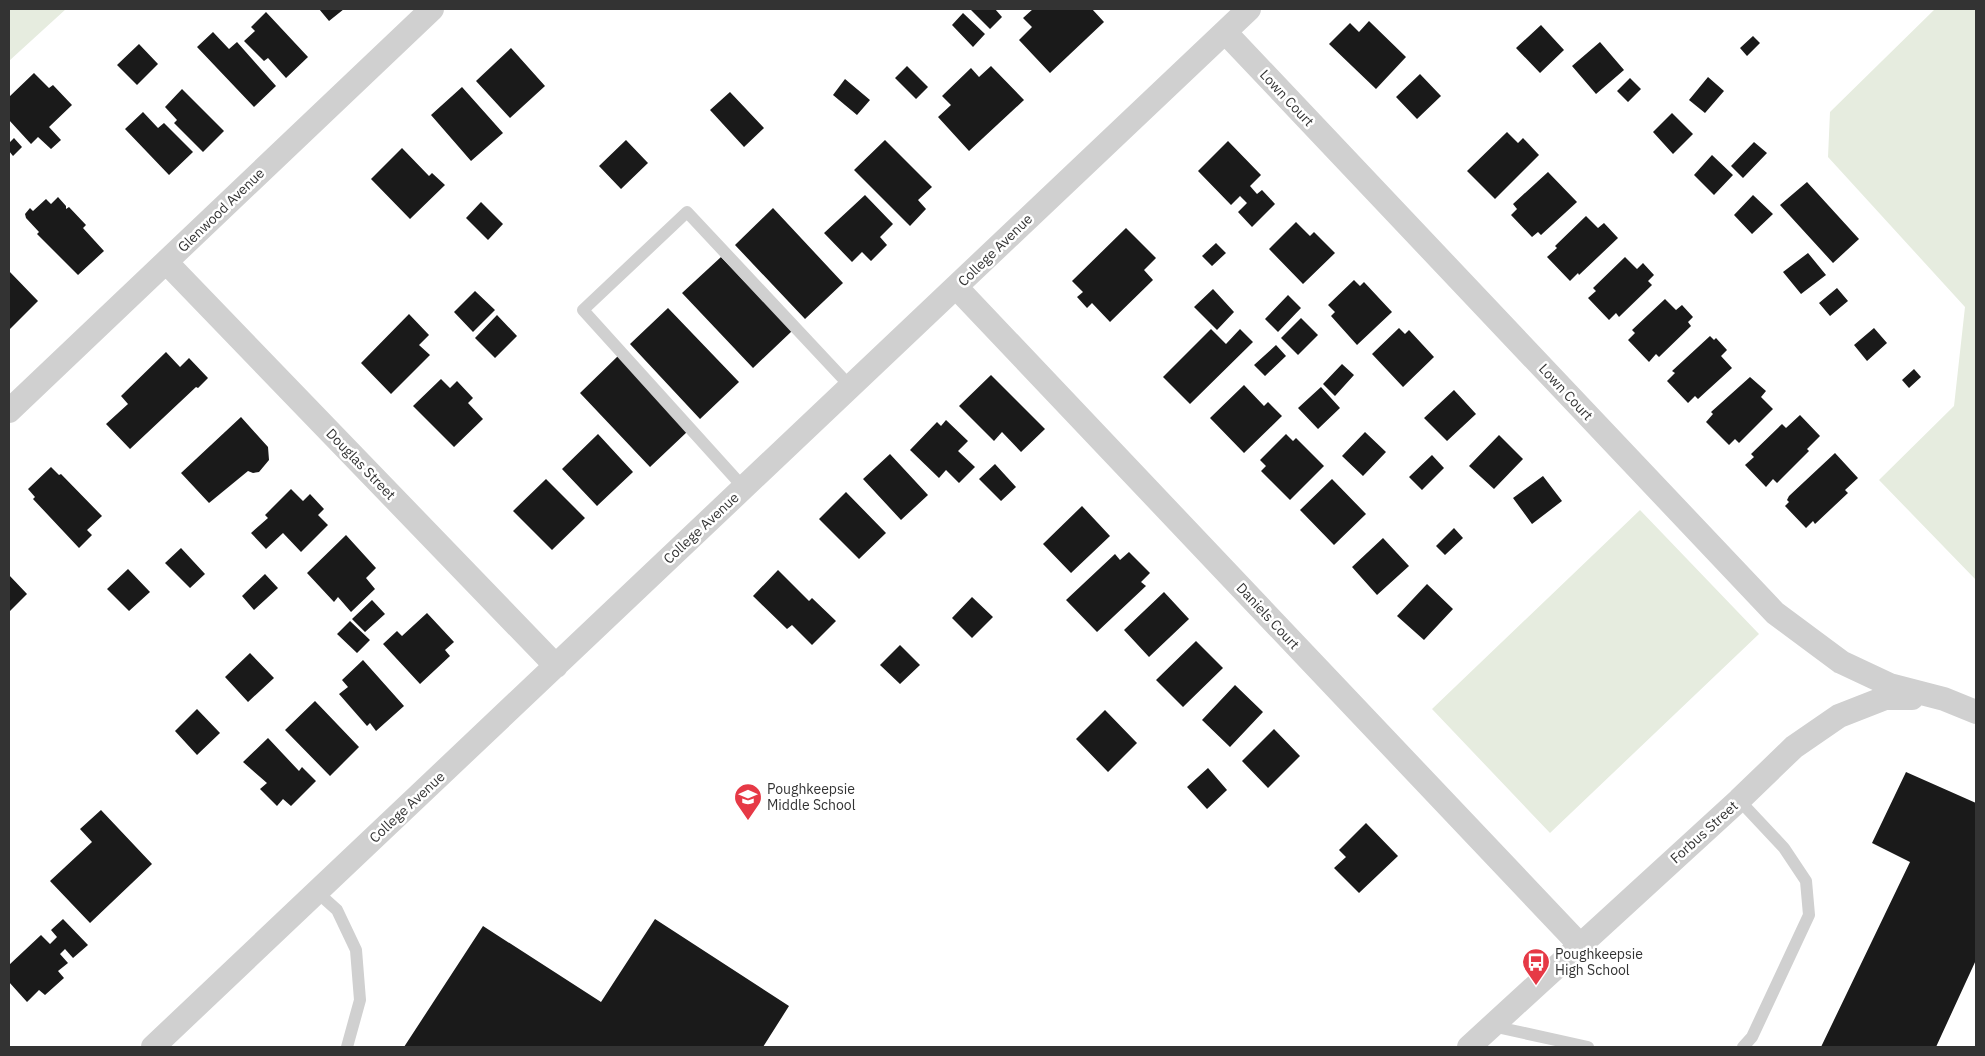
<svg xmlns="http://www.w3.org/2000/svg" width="1985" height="1056" font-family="'IBM Plex Sans',sans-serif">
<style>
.green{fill:#e6ecdf}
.building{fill:#1a1a1a}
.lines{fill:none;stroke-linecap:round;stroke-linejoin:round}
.lane{stroke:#d0d0d0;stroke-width:12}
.street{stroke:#d0d0d0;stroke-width:24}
.labels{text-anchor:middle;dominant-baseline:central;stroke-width:5;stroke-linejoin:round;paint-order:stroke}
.street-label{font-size:14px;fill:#333;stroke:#fff}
.poi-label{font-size:14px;fill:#333;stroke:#fff;text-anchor:start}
</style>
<rect width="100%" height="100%" fill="#fff"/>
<!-- green -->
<path class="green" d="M9 9H66L9 61Z
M1935 9H1976V580L1879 480 1954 406 1965 307 1828 157 1830 112Z
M1640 510 1759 634 1550 833 1432 709Z"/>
<!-- building -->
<path class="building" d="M319 9H344L329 21Z
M970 9H995L1002 17 990 29Z
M1033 9H1092L1104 22 1050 73 1019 40 1032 27 1023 18Z
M266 12 308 57 286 78 268 58 264 61 244 41 255 31 251 27Z
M963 13 985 34 973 47 952 25Z
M1369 21 1406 57 1376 89 1329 44 1350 23 1359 32Z
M1541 25 1564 50 1540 73 1516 48Z
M213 32 229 49 237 42 276 86 254 107 197 47Z
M1753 36 1760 43 1747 56 1740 48Z
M1600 42 1624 70 1596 94 1572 66Z
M139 44 158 64 137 85 117 65Z
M511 48 545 86 510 118 476 81Z
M907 66 928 87 916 99 895 78Z
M991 66 1024 100 969 151 938 117 951 105 942 96 971 68 979 77Z
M34 73 49 88 53 85 72 105 49 127 61 140 51 149 38 137 31 144 9 120V97Z
M1420 74 1441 96 1417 119 1396 97Z
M1708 77 1724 91 1705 113 1689 100Z
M1630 78 1641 89 1628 102 1617 91Z
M845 79 870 100 857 115 833 95Z
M462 87 503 133 471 161 431 115Z
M182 89 224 131 203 152 174 123 177 120 165 107Z
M730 92 764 128 744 147 710 110Z
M143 112 158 128 164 123 193 152 169 175 125 129Z
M1672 113 1693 134 1673 154 1653 132Z
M1507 132 1518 143 1523 138 1539 155 1495 199 1467 171Z
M14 138 22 147 13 156 9 151V143Z
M626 140 648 163 621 189 599 166Z
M885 140 932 187 918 200 926 209 910 226 854 170Z
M1228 141 1261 175 1250 186 1257 194 1262 190 1275 204 1252 227 1238 212 1247 203 1240 196 1231 205 1198 171Z
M1754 142 1767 153 1743 178 1731 166Z
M402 148 429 176 432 173 445 185 410 219 371 179Z
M1712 155 1733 175 1714 195 1694 175Z
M1548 172 1577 202 1541 235 1538 232 1532 237 1511 215 1517 209 1513 204Z
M1807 182 1859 239 1833 263 1780 205Z
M865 195 893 224 880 237 887 245 871 261 862 252 852 262 824 233Z
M1753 195 1773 214 1752 234 1734 215Z
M58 197 66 206V209L69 207 86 225 83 228 104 251 78 275 37 234 39 232 26 218 25 214 30 208 33 211 46 199 51 204Z
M481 202 503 224 488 240 466 218Z
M773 208 843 283 805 319 735 245Z
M1586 216 1598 228 1604 223 1618 238 1579 275 1578 273 1570 281 1547 257 1557 248 1555 246Z
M1296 222 1310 236 1314 232 1335 253 1303 284 1269 249Z
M1126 228 1156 258 1144 270 1153 280 1110 322 1092 303 1087 308 1077 297 1083 292 1072 281Z
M1216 243 1226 253 1212 266 1202 256Z
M1808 253 1826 275 1801 294 1783 272Z
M721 257 792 331 753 368 682 293Z
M1625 257 1637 269 1643 263 1654 275 1648 281 1652 285 1619 317 1616 313 1609 320 1588 298 1596 291 1593 288Z
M9 271 38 301 9 330Z
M1354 280 1360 286 1364 282 1392 312 1357 345 1331 316 1335 312 1328 305Z
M1837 288 1848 301 1830 316 1819 303Z
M1213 289 1234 312 1217 330 1194 307Z
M475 291 495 310 473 332 454 312Z
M1288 295 1301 308 1278 332 1265 319Z
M1665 299 1676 310 1682 305 1693 317 1688 322 1691 326 1659 357 1656 354 1649 362 1628 340 1635 333 1632 330Z
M668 308 739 382 700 419 630 344Z
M409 314 429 335 419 345 430 355 391 394 361 363Z
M497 315 517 336 495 358 475 338Z
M1301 318 1318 335 1298 355 1281 338Z
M1399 328 1405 334 1409 330 1434 357 1403 387 1372 354Z
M1874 328 1887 343 1867 361 1854 345Z
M1211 329 1226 344 1240 329 1253 342 1190 404 1163 377Z
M1710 336 1714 340 1716 338 1727 350 1721 356 1732 368 1698 399 1695 396 1688 403 1667 381 1675 373 1672 371Z
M1276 345 1286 356 1265 376 1254 365Z
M166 352 180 367 189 358 208 378 198 388 196 387 130 449 106 424 128 404 121 396Z
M618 356 688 431 650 467 580 393Z
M1342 364 1354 375 1335 396 1323 384Z
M1914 369 1921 377 1909 388 1902 380Z
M991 375 1045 429 1021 452 1002 432 994 441 959 406Z
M1750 377 1766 391 1761 397 1773 409 1739 443 1735 439 1729 445 1706 422 1713 414 1711 412Z
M441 379 450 388 457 381 473 398 468 403 483 419 454 447 413 406Z
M1244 385 1264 406 1268 402 1282 416 1244 453 1210 418Z
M1321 387 1340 408 1318 429 1298 408Z
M1454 390 1476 414 1447 441 1424 418Z
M1800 415 1820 436 1807 449 1809 451 1777 483 1773 479 1766 487 1745 465 1754 457 1751 454 1782 424 1786 428Z
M241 417 268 447 269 460 259 472 253 473 248 471 209 503 181 473Z
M946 420 968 441 958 451 975 467 959 483 946 470 939 478 910 450 937 422 941 426Z
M1365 432 1386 452 1363 476 1342 456Z
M598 434 633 472 597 506 562 469Z
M1286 434 1293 441 1296 438 1324 466 1290 500 1261 471 1266 466 1260 460Z
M1499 435 1523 459 1494 489 1469 466Z
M1835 453 1858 478 1845 490 1848 493 1815 524 1813 521 1806 528 1785 506 1789 502 1787 500 1789 496Z
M890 454 928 495 901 520 863 479Z
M1432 455 1444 468 1422 490 1409 477Z
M995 464 1016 487 1001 501 979 479Z
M51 467 59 475 61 474 102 516 87 530 92 535 79 548 33 499 35 497 28 489Z
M1543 476 1562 501 1532 524 1513 498Z
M546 479 585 518 552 550 513 511Z
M1332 479 1366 514 1334 545 1300 510Z
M291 489 303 501 310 494 324 509 318 515 328 525 301 552 283 533 266 549 251 533 268 518 265 515Z
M846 492 886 533 859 559 819 519Z
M1082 506 1110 536 1071 573 1043 544Z
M1454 528 1463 538 1445 555 1436 546Z
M346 535 376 568 366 578 375 589 351 612 338 597 334 602 307 573Z
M1383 538 1409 566 1377 595 1352 567Z
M181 548 205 574 190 588 165 563Z
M1129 552 1150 573 1141 582 1146 586 1097 632 1066 600 1115 554 1120 560Z
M128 569 150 592 129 611 107 589Z
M778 570 809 601 812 598 836 621 812 645 792 625 787 629 753 596Z
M265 574 278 588 254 610 242 596Z
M9 575 27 594 9 612Z
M1427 584 1453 609 1424 640 1397 616Z
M1164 592 1189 619 1149 657 1124 630Z
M972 597 993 617 972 638 952 618Z
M372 600 385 614 365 632 352 619Z
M427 613 454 642 445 650 450 656 420 684 383 644 397 631 402 636Z
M350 621 370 640 357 653 337 634Z
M1196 641 1223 668 1183 707 1156 680Z
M900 645 920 665 900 684 880 665Z
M250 653 274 678 248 702 225 677Z
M363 660 404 706 376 731 370 723 367 726 339 694 348 687 342 680Z
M1235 685 1263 712 1230 747 1202 720Z
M315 701 359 747 330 776 285 730Z
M197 709 220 733 197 755 175 731Z
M1105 710 1137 743 1108 772 1076 739Z
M1274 729 1300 756 1268 788 1242 761Z
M268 738 299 771 302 767 316 781 291 806 283 799 277 806 260 789 267 783 243 762Z
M1208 768 1227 790 1207 809 1187 787Z
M1906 772 1976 803V960L1936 1047H1821L1910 862 1872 843Z
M101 810 152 864 90 923 50 881 92 842 80 829Z
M1366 823 1398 856 1359 893 1334 868 1346 857 1339 850Z
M63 919 88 945 73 958 65 949 60 954 68 963 58 971 64 978 45 995 39 990 27 1002 9 982V965L41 935 50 944 57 937 51 930Z
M655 919 789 1006 763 1047H404L483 926 601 1002Z"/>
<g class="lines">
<!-- lane -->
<path class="lane" d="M744 488 583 310 687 212 850 386
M1739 800 1784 848 1806 881 1809 915 1752 1037 1743 1047
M317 892 337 910 356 950 360 1000 347 1047
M1492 1026 1588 1047"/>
<!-- street -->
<path class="street" d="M1225 32 1775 613 1841 662 1890 685 1944 699 1976 712
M166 262 556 666
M956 287 1580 945
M9 411 432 9
M153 1047 1249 9
M1469 1047 1739 800 1794 747 1839 716 1885 698H1912"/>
</g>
<!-- icons -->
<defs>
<g id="school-pin" transform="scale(1.4375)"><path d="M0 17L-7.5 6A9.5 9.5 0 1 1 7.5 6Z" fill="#e63946" stroke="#fff"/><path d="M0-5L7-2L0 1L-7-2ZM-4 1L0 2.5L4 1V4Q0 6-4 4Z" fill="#fff"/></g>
<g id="bus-pin" transform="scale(1.4375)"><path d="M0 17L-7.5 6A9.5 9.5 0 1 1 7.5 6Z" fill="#e63946" stroke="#fff"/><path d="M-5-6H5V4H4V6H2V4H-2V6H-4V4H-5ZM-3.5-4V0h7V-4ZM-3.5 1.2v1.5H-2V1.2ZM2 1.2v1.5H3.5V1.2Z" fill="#fff"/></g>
</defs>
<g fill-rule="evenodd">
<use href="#school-pin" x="748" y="797"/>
<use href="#bus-pin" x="1536" y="962"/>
</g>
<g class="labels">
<!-- street labels -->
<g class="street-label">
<text transform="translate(1287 98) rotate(47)">Lown Court</text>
<text transform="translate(221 210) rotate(-44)">Glenwood Avenue</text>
<text transform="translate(995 250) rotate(-44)">College Avenue</text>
<text transform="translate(1566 392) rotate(47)">Lown Court</text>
<text transform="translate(361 464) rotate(46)">Douglas Street</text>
<text transform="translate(701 528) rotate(-43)">College Avenue</text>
<text transform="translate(1268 616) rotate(47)">Daniels Court</text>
<text transform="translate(407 807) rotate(-43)">College Avenue</text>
<text transform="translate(1704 832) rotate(-42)">Forbus Street</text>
</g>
<!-- poi labels -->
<g class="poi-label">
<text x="767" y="789">Poughkeepsie<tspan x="767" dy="16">Middle School</tspan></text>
<text x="1555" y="954">Poughkeepsie<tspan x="1555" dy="16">High School</tspan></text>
</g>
</g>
<!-- border -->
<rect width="1985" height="1056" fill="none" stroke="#333333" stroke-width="20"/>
</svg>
